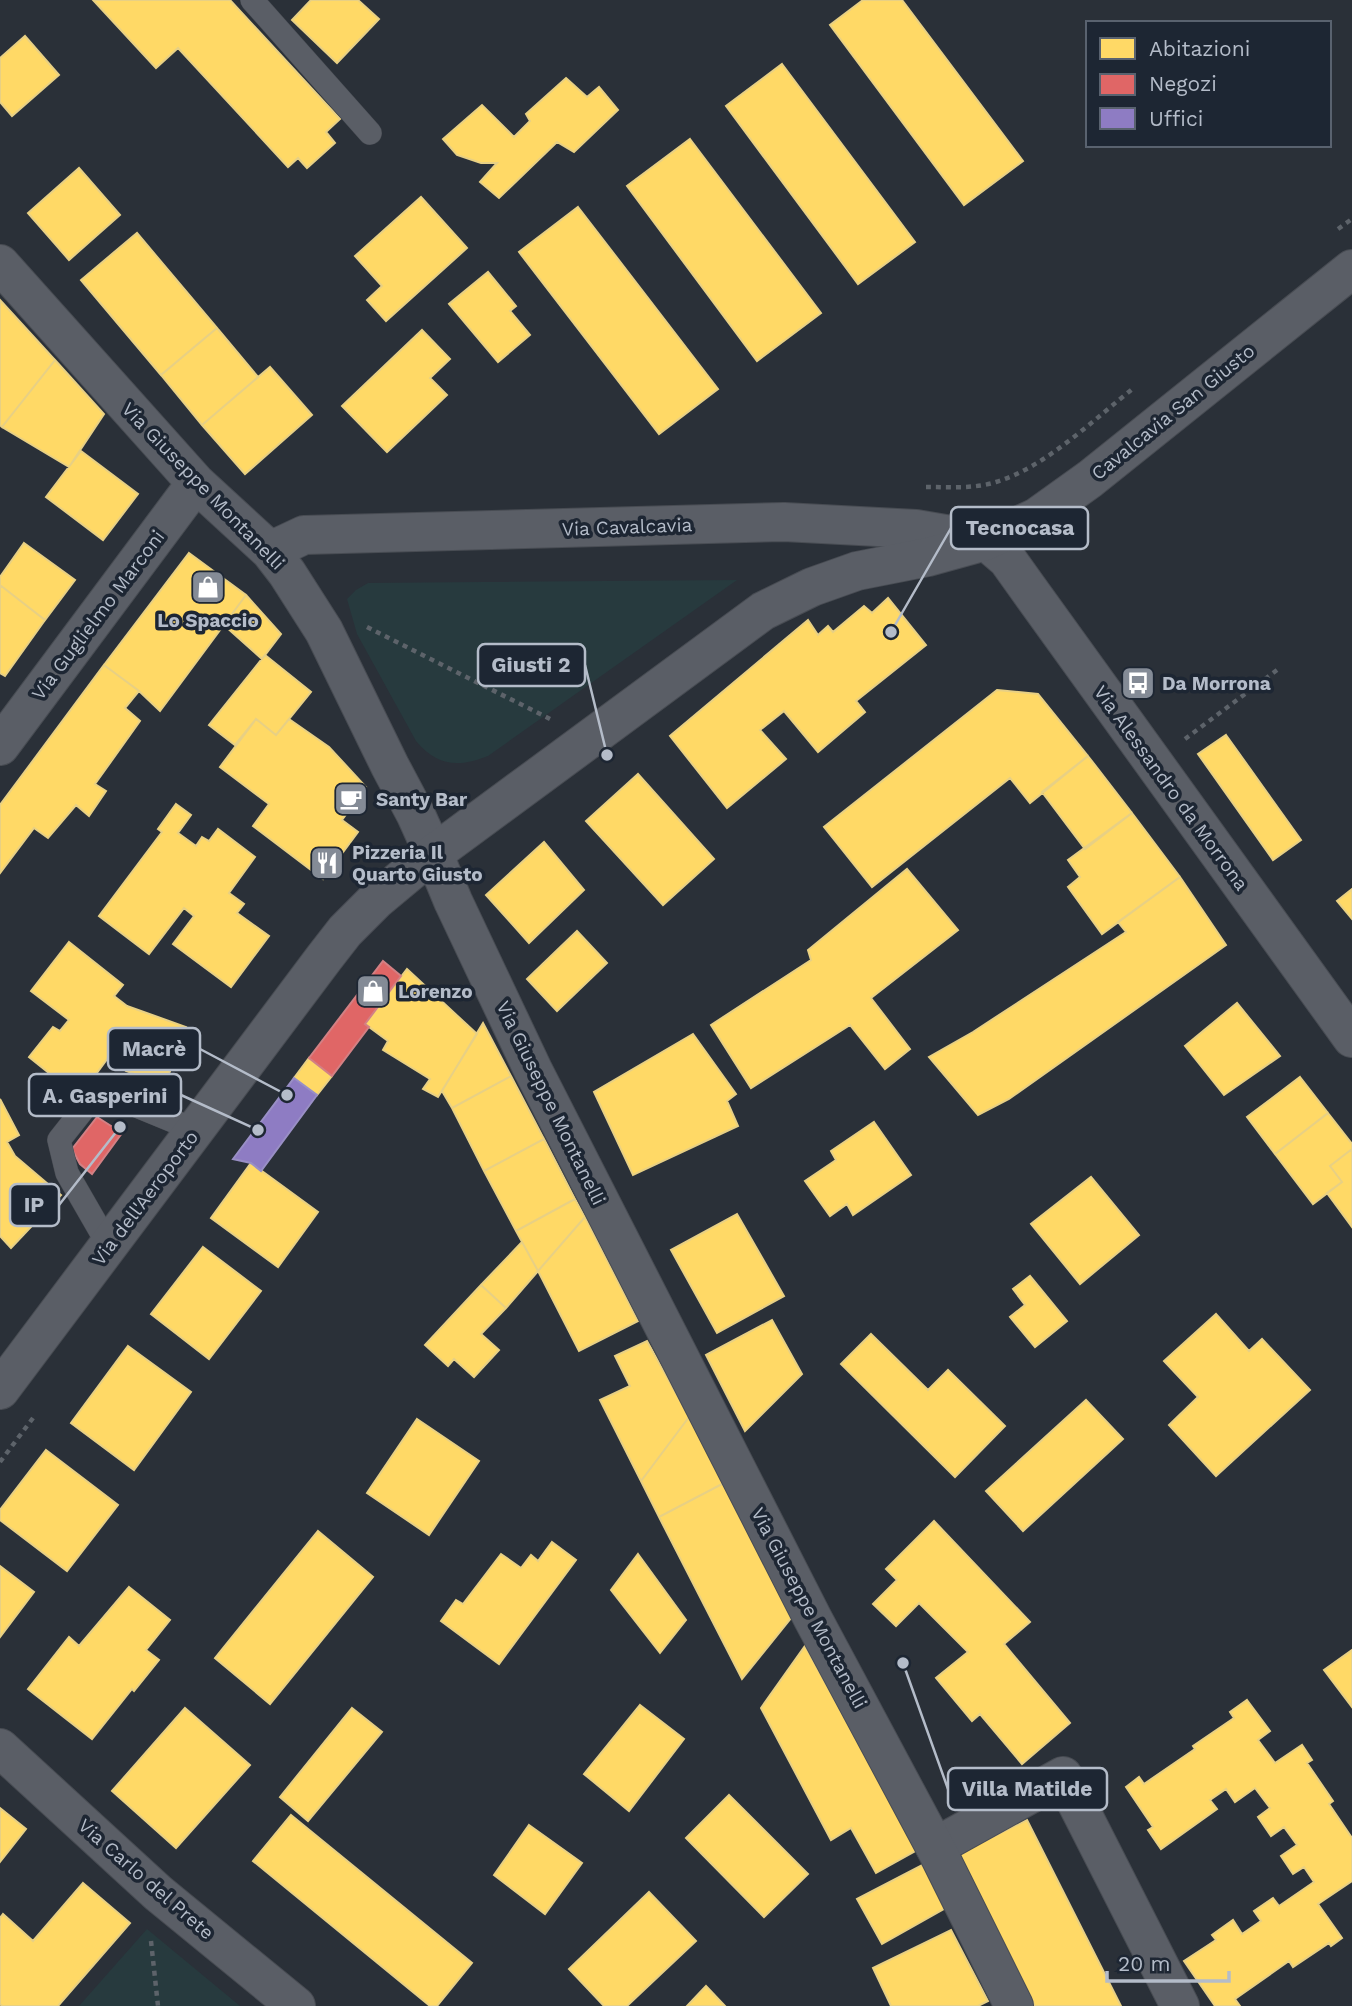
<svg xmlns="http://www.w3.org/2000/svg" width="1352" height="2006" font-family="'Work Sans',sans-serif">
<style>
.green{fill:#273a3e}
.homes{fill:#ffd966;stroke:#e8d084;stroke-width:2}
.shops{fill:#e06666;stroke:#d38084;stroke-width:2}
.offices{fill:#8e7cc3;stroke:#998fc5;stroke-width:2}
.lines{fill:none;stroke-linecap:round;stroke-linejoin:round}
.service-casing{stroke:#484c53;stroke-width:24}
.minor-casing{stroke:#484c53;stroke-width:40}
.tertiary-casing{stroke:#484c53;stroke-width:40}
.path{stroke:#5d636a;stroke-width:4.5;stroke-dasharray:5 5;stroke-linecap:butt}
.service{stroke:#5a5e66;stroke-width:23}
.minor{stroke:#5a5e66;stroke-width:38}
.tertiary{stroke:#5a5e66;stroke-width:38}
.labels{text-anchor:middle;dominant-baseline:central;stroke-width:7;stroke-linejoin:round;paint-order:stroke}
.street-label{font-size:19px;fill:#b4bcc9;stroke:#1d2633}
.poi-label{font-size:19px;font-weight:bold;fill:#b4bcc9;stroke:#1d2633;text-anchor:start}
.leader{fill:none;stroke:#b4bcc9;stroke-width:2.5}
.callout-dot{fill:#b4bcc9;stroke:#1d2633;stroke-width:2.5}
.callout{fill:#1d2633;stroke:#b4bcc9;stroke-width:2.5}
.callout-label{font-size:21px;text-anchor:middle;font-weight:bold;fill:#b4bcc9}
</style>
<rect width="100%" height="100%" fill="#2a3038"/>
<!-- green -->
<path class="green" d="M737 580 488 756C458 768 437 766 416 741L357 634 347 599 356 590 368 583Z
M147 1929 240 2006H79Z"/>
<!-- homes -->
<path class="homes" d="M93 0H230L340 119 326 132 335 143 307 168 298 158 288 167 178 48 156 68Z
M311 0H358L379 19 337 63 292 20Z
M863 0H902L1023 161 964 205 830 25Z
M25 36 59 75 12 116 0 102V58Z
M782 64 915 242 858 284 726 106Z
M566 78 587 97 599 87 618 110 574 152 557 142 499 198 480 182 497 163H481L457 155 443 139 482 105 514 137 530 121 526 114Z
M690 139 821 313 757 361 627 186Z
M79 168 120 215 69 260 28 213Z
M421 197 467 248 386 321 367 300 382 286 355 256Z
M578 207 718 389 659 434 519 252Z
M137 233 217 328 161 375 81 280Z
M488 272 516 306 510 311 530 335 498 362 449 304Z
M0 300 55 360 2 427 0 425Z
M217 328 258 377 202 425 161 375Z
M422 330 450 359 430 378 447 395 387 452 342 406Z
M55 360 104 414 69 467 2 427Z
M270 367 312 415 245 474 202 425Z
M81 451 138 494 103 540 46 497Z
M24 543 75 580 45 620 0 585V577Z
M189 553 246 595 160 711 139 691 104 665Z
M0 585 45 620 5 676 0 673Z
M246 595 281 634 262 659 224 625Z
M888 598 926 645 856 701 865 712 818 752 784 711 760 730 786 759 727 808 670 736 808 620 818 635 828 626 833 632 864 606 872 613Z
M265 655 311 692 276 735 256 719 235 745 209 725Z
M104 665 139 691 125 708 140 721 95 784 106 791 89 816 76 805 48 838 34 828 0 873V805Z
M997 690 1038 694 1088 756 1030 803 1010 778 872 887 824 827Z
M256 719 276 735 289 719 329 747 366 787 342 820 358 832 323 879 253 826 269 804 220 767Z
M1226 735 1301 840 1273 860 1198 754Z
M1088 756 1132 813 1085 849 1042 792Z
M638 774 714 859 663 905 586 821Z
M176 804 191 815 178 833 196 846 202 837 209 841 218 829 255 857 229 893 244 904 237 913 269 936 231 987 173 944 194 916 184 908 149 954 99 916 162 832 158 829Z
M1132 813 1180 877 1102 934 1068 887 1080 877 1068 860Z
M544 842 584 890 529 943 486 895Z
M907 869 958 930 871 998 910 1049 885 1069 850 1025 751 1088 711 1025 811 960 808 950Z
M1180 877 1226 945 1009 1099 978 1115 929 1057 973 1032 1126 932 1118 922Z
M1352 889V919L1337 901Z
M577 931 607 963 557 1011 527 979Z
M69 942 123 985 114 996 127 1006 186 1027 165 1085 126 1071 128 1066 108 1058 79 1097 29 1057 53 1027 60 1031 69 1020 31 991Z
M407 969 477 1034 438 1097 423 1089 430 1079 383 1050 388 1041 365 1024Z
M1237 1003 1280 1056 1224 1095 1185 1046Z
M483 1023 511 1076 452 1108 442 1091Z
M693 1034 736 1094 727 1101 738 1126 633 1175 594 1092Z
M309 1058 332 1076 317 1095 294 1078Z
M511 1076 544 1139 484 1171 452 1108Z
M1300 1077 1328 1113 1275 1154 1247 1117Z
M0 1099 19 1135 7 1142 15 1156 61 1195 11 1248 0 1236Z
M1328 1113 1352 1144V1149L1330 1166 1342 1182 1313 1204 1275 1154Z
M874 1122 911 1175 853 1215 847 1204 830 1216 805 1181 836 1160 831 1151Z
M544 1139 575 1199 516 1231 484 1171Z
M1352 1149V1227L1327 1193 1342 1182 1330 1166Z
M251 1163 318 1212 278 1267 211 1218Z
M1091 1177 1139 1235 1080 1284 1031 1224Z
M575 1199 585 1217 538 1271 516 1231Z
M737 1214 784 1296 717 1333 671 1250Z
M585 1217 638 1321 579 1351 538 1271Z
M522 1242 538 1271 506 1308 481 1285Z
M203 1247 261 1291 209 1359 151 1314Z
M1030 1276 1067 1321 1035 1347 1010 1317 1025 1305 1013 1289Z
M481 1285 506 1308 481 1334 499 1350 474 1377 454 1359 448 1366 425 1345Z
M1216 1314 1249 1351 1262 1339 1310 1390 1216 1476 1169 1425 1198 1397 1164 1361Z
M772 1320 802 1374 745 1431 706 1355Z
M871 1334 928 1390 948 1370 1005 1426 955 1477 841 1364Z
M647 1341 689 1417 641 1481 600 1400 630 1386 615 1356Z
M128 1346 191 1392 134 1470 71 1423Z
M1086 1400 1123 1439 1023 1531 986 1491Z
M689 1417 724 1483 659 1517 641 1481Z
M417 1419 479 1461 429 1535 367 1493Z
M46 1450 118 1505 67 1571 0 1520V1510Z
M724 1483 792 1617 742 1679 659 1517Z
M934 1521 1030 1622 1004 1644 1070 1723 1022 1764 980 1714 972 1721 936 1678 968 1652 919 1603 896 1626 873 1604 897 1580 886 1569Z
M318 1531 373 1577 270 1704 215 1658Z
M552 1542 576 1560 499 1664 441 1621 456 1600 463 1604 501 1554 521 1568 531 1555 538 1561Z
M638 1554 686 1620 660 1653 611 1590Z
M0 1566 34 1592 0 1637Z
M129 1587 170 1620 146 1650 159 1660 134 1691 132 1689 92 1739 28 1689 69 1637 79 1646Z
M805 1646 917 1850 876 1873 851 1828 831 1840 761 1708Z
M1352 1650V1707L1324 1670Z
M1247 1700 1270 1731 1258 1740 1275 1763 1302 1745 1312 1760 1307 1763 1333 1801 1329 1804 1352 1838V1881L1318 1904 1342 1938 1331 1946 1329 1943 1293 1967 1289 1961 1235 1999 1240 2006H1215L1184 1961 1216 1940 1212 1935 1233 1920 1242 1934 1261 1921 1254 1911 1273 1898 1279 1906 1314 1882 1304 1867 1293 1874 1281 1856 1297 1845 1284 1827 1271 1836 1258 1817 1270 1808 1255 1788 1235 1802 1226 1789 1210 1800 1217 1809 1161 1849 1148 1830 1153 1827 1126 1787 1139 1777 1144 1784 1195 1749 1193 1746 1234 1718 1230 1712Z
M640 1705 684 1739 629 1811 584 1774Z
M185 1708 250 1765 176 1848 112 1791Z
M352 1708 382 1732 308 1821 280 1797Z
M729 1795 808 1874 764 1917 686 1838Z
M0 1808 26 1829 0 1862Z
M291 1815 472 1963 437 2006H430L253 1861Z
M1027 1820 1121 2006H1035L958 1854Z
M529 1825 582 1863 545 1914 494 1875Z
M926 1863 949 1906 882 1944 857 1899Z
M83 1883 130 1923 58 2006H2L0 2004V1918L3 1914 33 1941Z
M649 1892 696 1941 627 2006H604L569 1969Z
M951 1930 988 2001 978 2006H891L873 1968Z
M706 1986 725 2006H687Z"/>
<!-- shops -->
<path class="shops" d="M383 961 401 976 365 1024 369 1027 332 1076 309 1058Z
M97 1117 122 1133 92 1174 80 1164 72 1149Z"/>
<!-- offices -->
<path class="offices" d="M294 1078 317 1095 261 1171 251 1163 233 1159Z"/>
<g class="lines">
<!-- service casing -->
<g class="service-casing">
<path id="service" d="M252 0 370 133
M109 1246 67 1173 59 1140 93 1097 127 1102 195 1130"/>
</g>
<!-- minor casing -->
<g class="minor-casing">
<path id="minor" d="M0 264 196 483 270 551 287 573 324 631 390 766 416 815 434 855
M270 551 304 535 784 522 916 529 986 541 1007 559 1027 587 1352 1038
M0 746 196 483
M0 1748 158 1893 296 2006
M935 1847 1063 1776 1180 2006"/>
</g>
<!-- tertiary casing -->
<g class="tertiary-casing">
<path id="tertiary" d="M434 855 453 901 533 1070 813 1619 935 1847 1014 2006
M0 1390 324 958 345 931 375 901 417 866 763 611 812 587 857 571 928 557 986 541 1037 517 1090 479 1352 269"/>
</g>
<!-- path -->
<path class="path" d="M1338 229 1352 219
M926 487C949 487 974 489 996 482 1046 467 1094 419 1135 387
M367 627 550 719
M1185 739 1277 670
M0 1462 33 1418
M151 1941 158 2006"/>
<!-- service -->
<use href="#service" class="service"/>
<!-- minor -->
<use href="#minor" class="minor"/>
<!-- tertiary -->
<use href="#tertiary" class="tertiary"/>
</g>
<!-- icons -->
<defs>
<g id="shop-square" transform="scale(1.75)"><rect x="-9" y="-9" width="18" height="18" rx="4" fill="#848b96" stroke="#1d2633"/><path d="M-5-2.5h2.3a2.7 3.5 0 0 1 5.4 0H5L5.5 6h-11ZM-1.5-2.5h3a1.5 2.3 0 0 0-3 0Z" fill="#fff"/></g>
<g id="bus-square" transform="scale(1.75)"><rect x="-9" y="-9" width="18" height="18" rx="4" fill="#848b96" stroke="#1d2633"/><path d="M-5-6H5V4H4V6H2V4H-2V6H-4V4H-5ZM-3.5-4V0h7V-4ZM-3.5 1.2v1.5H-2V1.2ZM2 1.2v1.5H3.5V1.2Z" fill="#fff"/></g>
<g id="cafe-square" transform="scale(1.75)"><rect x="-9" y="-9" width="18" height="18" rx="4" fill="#848b96" stroke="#1d2633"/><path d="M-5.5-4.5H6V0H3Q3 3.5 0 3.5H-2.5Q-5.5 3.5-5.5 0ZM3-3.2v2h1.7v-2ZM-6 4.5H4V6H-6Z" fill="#fff"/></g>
<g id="restaurant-square" transform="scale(1.75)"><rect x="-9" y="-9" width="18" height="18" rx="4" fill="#848b96" stroke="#1d2633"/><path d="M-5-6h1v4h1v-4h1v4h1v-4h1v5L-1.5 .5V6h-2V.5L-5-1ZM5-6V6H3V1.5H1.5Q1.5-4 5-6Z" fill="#fff"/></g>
</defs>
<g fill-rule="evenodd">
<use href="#shop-square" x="208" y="587"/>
<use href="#bus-square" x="1138" y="683"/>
<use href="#cafe-square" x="351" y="799"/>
<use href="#restaurant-square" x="327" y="863"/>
<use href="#shop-square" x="373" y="991"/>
</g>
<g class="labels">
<!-- street labels -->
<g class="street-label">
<text transform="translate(1173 412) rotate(-39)">Cavalcavia San Giusto</text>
<text transform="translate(203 486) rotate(46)">Via Giuseppe Montanelli</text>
<text transform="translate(627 527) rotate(-2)">Via Cavalcavia</text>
<text transform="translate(98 615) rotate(-53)">Via Guglielmo Marconi</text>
<text transform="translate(1171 788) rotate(54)">Via Alessandro da Morrona</text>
<text transform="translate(551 1103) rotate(64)">Via Giuseppe Montanelli</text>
<text transform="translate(145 1198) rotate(-53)">Via dell'Aeroporto</text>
<text transform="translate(809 1608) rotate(62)">Via Giuseppe Montanelli</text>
<text transform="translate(146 1879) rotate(41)">Via Carlo del Prete</text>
</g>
<!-- poi labels -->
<g class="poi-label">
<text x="208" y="620" text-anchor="middle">Lo Spaccio</text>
<text x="1162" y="683">Da Morrona</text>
<text x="376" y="799">Santy Bar</text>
<text x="352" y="852">Pizzeria Il<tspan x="352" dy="22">Quarto Giusto</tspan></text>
<text x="398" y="991">Lorenzo</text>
</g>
</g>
<!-- callouts -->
<path class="leader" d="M891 632L951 528M607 755L585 665M287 1095L200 1049M258 1130L181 1095M120 1127L59 1205M903 1663L948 1789"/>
<g class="callout-dot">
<circle cx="891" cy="632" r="7"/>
<circle cx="607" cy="755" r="7"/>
<circle cx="287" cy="1095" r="7"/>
<circle cx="258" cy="1130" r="7"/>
<circle cx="120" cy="1127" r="7"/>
<circle cx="903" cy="1663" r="7"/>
</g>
<g class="callout">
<rect x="951" y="507" width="137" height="42" rx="7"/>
<rect x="478" y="644" width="107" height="42" rx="7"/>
<rect x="108" y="1028" width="92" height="42" rx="7"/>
<rect x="29" y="1074" width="152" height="42" rx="7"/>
<rect x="10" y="1184" width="49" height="42" rx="7"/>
<rect x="948" y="1768" width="159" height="42" rx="7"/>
</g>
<g class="callout-label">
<text x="1020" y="535">Tecnocasa</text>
<text x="531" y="672">Giusti 2</text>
<text x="154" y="1056">Macrè</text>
<text x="105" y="1103">A. Gasperini</text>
<text x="34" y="1212">IP</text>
<text x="1027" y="1796">Villa Matilde</text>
</g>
<!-- legend -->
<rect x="1086" y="21" width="245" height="126" fill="#1d2633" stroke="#59626f" stroke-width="2"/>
<rect x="1100" y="38" width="35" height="21" fill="#ffd966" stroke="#59626f" stroke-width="2"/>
<text x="1149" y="56" font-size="21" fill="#b4bcc9">Abitazioni</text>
<rect x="1100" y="74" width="35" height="21" fill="#e06666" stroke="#59626f" stroke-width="2"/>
<text x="1149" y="91" font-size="21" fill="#b4bcc9">Negozi</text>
<rect x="1100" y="108" width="35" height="21" fill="#8e7cc3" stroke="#59626f" stroke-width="2"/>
<text x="1149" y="126" font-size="21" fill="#b4bcc9">Uffici</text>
<!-- scale -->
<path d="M1107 1971v10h122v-10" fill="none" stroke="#b4bcc9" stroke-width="3.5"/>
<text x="1118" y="1971" font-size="21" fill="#b4bcc9" stroke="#1d2633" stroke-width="5" paint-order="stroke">20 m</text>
</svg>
